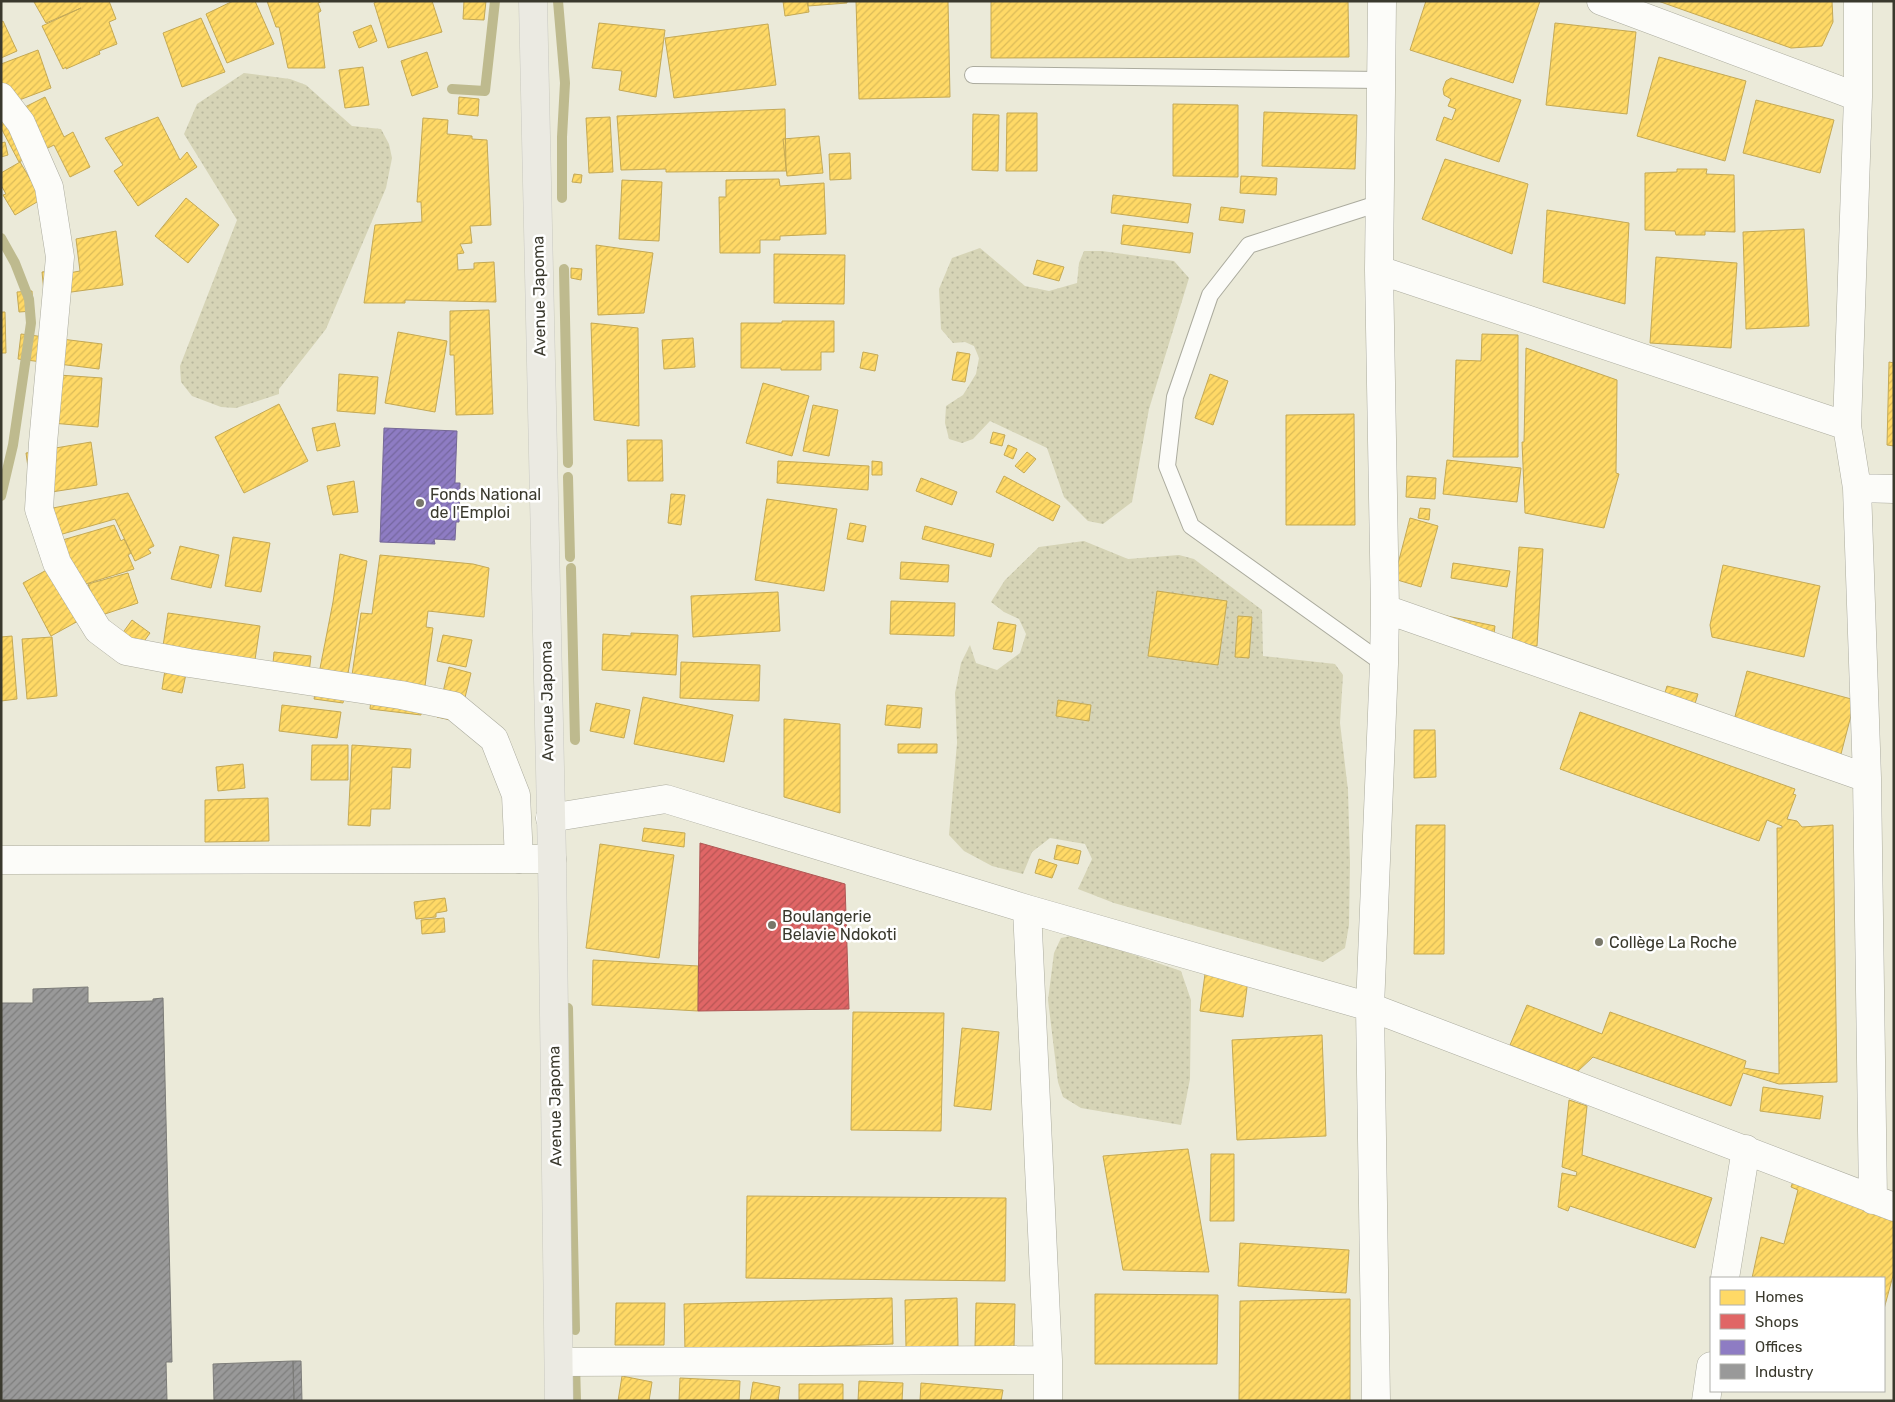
<svg xmlns="http://www.w3.org/2000/svg" width="1895" height="1402" font-family="Rubik,sans-serif">
<style>
.grass{fill:url(#grass-dots)}
.homes{fill:url(#homes-hatch);stroke:#c4a955}
.shops{fill:url(#shops-hatch);stroke:#ae5855}
.offices{fill:url(#offices-hatch);stroke:#756896}
.industry{fill:url(#industry-hatch);stroke:#7c7c79}
.lines{fill:none;stroke-linecap:round;stroke-linejoin:round}
.stream{stroke:#beba8e;stroke-width:10}
.lane-casing{stroke:#abab9e;stroke-width:18}
.street-casing{stroke:#abab9e;stroke-width:29}
.secondary-casing{stroke:#abab9e;stroke-width:29}
.primary-casing{stroke:#c9c9c0;stroke-width:29}
.lane{stroke:#fcfcf9;stroke-width:16}
.street{stroke:#fcfcf9;stroke-width:28}
.secondary{stroke:#fcfcf9;stroke-width:28}
.primary{stroke:#ebeae2;stroke-width:28}
.poi-dot{fill:#787769;stroke:#fff;stroke-width:2}
.labels{text-anchor:middle;dominant-baseline:central;stroke-width:5;stroke-linejoin:round;paint-order:stroke}
.street-label{font-size:16px;fill:#3a392d;stroke:#fff}
.poi-label{font-size:16px;fill:#3a392d;stroke:#fff;text-anchor:start}
</style>
<defs>
<pattern id="grass-dots" width="8" height="8" patternUnits="userSpaceOnUse" patternTransform="scale(1.25)"><rect width="8" height="8" fill="#d6d4b6"/><path d="M2 2h.1M6 6h.1" fill="none" stroke="#b8b79d" stroke-width="1.8" stroke-linecap="round"/></pattern>
<pattern id="homes-hatch" width="6" height="6" patternUnits="userSpaceOnUse" patternTransform="scale(1.25)"><rect width="6" height="6" fill="#ffd966"/><path d="M-1 1l2-2M0 6l6-6M5 7l2-2" fill="none" stroke="#dbbb59"/></pattern>
<pattern id="shops-hatch" width="6" height="6" patternUnits="userSpaceOnUse" patternTransform="scale(1.25)"><rect width="6" height="6" fill="#e06666"/><path d="M-1 1l2-2M0 6l6-6M5 7l2-2" fill="none" stroke="#b75554"/></pattern>
<pattern id="offices-hatch" width="6" height="6" patternUnits="userSpaceOnUse" patternTransform="scale(1.25)"><rect width="6" height="6" fill="#8e7cc3"/><path d="M-1 1l2-2M0 6l6-6M5 7l2-2" fill="none" stroke="#75679f"/></pattern>
<pattern id="industry-hatch" width="6" height="6" patternUnits="userSpaceOnUse" patternTransform="scale(1.25)"><rect width="6" height="6" fill="#999"/><path d="M-1 1l2-2M0 6l6-6M5 7l2-2" fill="none" stroke="#7e7e7d"/></pattern>
</defs>
<rect width="100%" height="100%" fill="#ebead9"/>
<!-- grass -->
<path class="grass" d="M244 73 290 79 306 85 352 126 381 129 389 144 392 158 386 188 326 329 279 389V394L236 408 221 407 192 396 181 382 180 366 237 220 184 134 197 104Z
M980 248 1025 286 1049 291 1077 283 1079 263 1084 251H1102L1174 261 1189 278 1149 409 1132 502 1103 524 1088 521 1064 497 1047 448 990 421 973 439 962 443 949 439 945 423 946 406 963 395 976 374 979 358 974 346 965 342 953 343 941 329 939 289 952 258Z
M1084 541 1128 559 1179 555 1194 559 1262 610 1263 656 1335 664 1343 675 1340 723 1348 790 1350 863 1349 925 1345 948 1323 962 1114 903 1078 889 1092 859 1085 844 1050 838 1032 852 1023 874 992 866 964 851 949 835 957 743 955 693 961 663 970 645 976 663 997 670 1020 653 1026 634 1019 619 1004 612 991 602 1005 580 1039 547Z
M1076 935 1181 971 1191 1000 1190 1079 1181 1125 1081 1108 1063 1097 1058 1082 1048 1000 1054 953 1061 938Z"/>
<!-- homes -->
<path class="homes" d="M37 1H109L116 19 109 22 117 44 99 51 100 54 66 69V67L63 69 42 26 81 8 46 23 34 2Z
M233 1H255L274 44 227 63 206 14Z
M267 1H323L318 3 321 11 318 13 325 68H288L279 27H276Z
M378 1H432L442 32 388 48 374 3Z
M464 1H486L484 20 463 19Z
M783 1H807L809 12 785 16Z
M808 1H847V3L808 6Z
M856 1H948L950 97 859 99Z
M991 1H1348L1349 57 991 58Z
M1426 1H1540L1513 83 1410 50Z
M1658 1H1832L1833 22 1822 46 1791 48Z
M201 18 225 72 182 87 163 33Z
M3 21 17 51 1 58V22Z
M599 23 665 30 656 97 619 90 622 71 592 68Z
M1555 23 1636 32 1627 114 1546 105Z
M768 24 776 85 674 98 665 38Z
M371 25 377 41 359 48 353 32Z
M38 50 51 88 6 105 1 91V64Z
M427 52 438 87 412 96 401 61Z
M1659 57 1746 81 1725 161 1637 136Z
M363 67 369 105 345 108 339 70Z
M1451 78 1521 100 1499 162 1436 140 1444 117 1452 120 1456 109 1448 106 1451 99 1444 95 1443 89 1446 81Z
M45 97 64 137 73 132 90 167 70 177 54 145 19 162 1 128V119Z
M459 97 479 99 478 116 458 114Z
M1756 100 1834 120 1820 173 1743 153Z
M1173 104 1238 105V177L1173 176Z
M785 109 786 171 666 172V169L621 170 617 116Z
M1264 112 1357 115 1355 169 1262 166Z
M1007 113H1037V171H1006Z
M973 114 999 115 998 171 972 170Z
M158 117 180 160 187 152 197 167 138 206 114 171 123 165 105 138Z
M610 117 613 172 589 173 586 118Z
M423 118 448 120 447 134 472 136V139L487 140 491 225 470 226 472 243 460 244 464 253 457 254 458 270 474 269V263L494 262 496 302 405 300V303H364L375 225 422 222 421 202H417Z
M819 136 823 173 787 176 783 139Z
M5 142 8 155 1 157V143Z
M850 153 851 179 830 180 829 154Z
M1445 159 1528 184 1512 254 1422 219Z
M20 162 42 199 15 215 3 195 6 194 1 185V173Z
M1677 169H1707L1706 174 1734 175 1735 232 1705 231V235H1676L1675 231 1645 230V173L1677 172Z
M574 174 582 175 581 183 572 182Z
M1241 176 1277 178 1276 195 1240 193Z
M779 179 780 186 824 183 826 234 780 236V240H760V253H720L719 197H726V180Z
M622 180 662 182 659 241 619 239Z
M1113 195 1191 204 1188 223 1111 213Z
M186 198 219 225 188 263 155 236Z
M1221 207 1245 210 1243 223 1219 220Z
M1547 210 1629 223 1625 304 1543 282Z
M1123 225 1193 233 1190 253 1121 244Z
M1804 229 1809 326 1746 329 1743 232Z
M116 231 123 285 64 293 44 292 42 272 62 269 63 274 80 271 76 239Z
M596 245 653 253 644 313 598 315Z
M774 254 845 255 844 304 774 303Z
M1656 257 1737 263 1731 348 1650 343Z
M1037 260 1064 267 1059 281 1033 274Z
M571 268 582 269 581 280 571 278Z
M32 291 33 311 19 312 17 292Z
M489 310 493 414 456 415 454 355H450V311Z
M1 312H5L6 353H1Z
M782 321H834V352H821V370H781V368H741V323H782Z
M591 323 638 328 639 426 594 420Z
M398 332 447 341 435 412 385 403Z
M21 334 102 344 99 369 18 359Z
M1482 334 1518 335V457H1453L1456 360 1481 361Z
M693 338 695 367 664 369 662 340Z
M1526 348 1617 380 1616 473 1619 474 1604 528 1525 513 1522 442H1524Z
M863 352 878 355 875 371 860 368Z
M957 352 970 354 965 382 952 380Z
M1889 362 1894 363V446L1887 445Z
M44 374 102 378 98 427 40 422Z
M339 374 378 377 375 414 337 411Z
M1210 374 1228 381 1213 425 1195 418Z
M763 383 809 396 792 456 746 443Z
M279 404 308 461 244 493 215 437Z
M813 405 838 410 829 456 803 451Z
M1354 414 1355 525H1286V415Z
M335 423 340 446 317 451 312 428Z
M993 432 1005 435 1002 446 990 443Z
M627 440H662L663 481H628Z
M91 442 97 485 32 495 26 453Z
M1008 445 1017 449 1013 459 1004 455Z
M1027 452 1036 459 1024 473 1015 466Z
M1447 460 1521 468 1517 502 1443 494Z
M778 461 869 466 868 490 777 483Z
M872 461 882 462V475H872Z
M1004 476 1060 506 1053 521 996 492Z
M1407 476 1436 478 1435 499 1406 497Z
M921 478 957 492 952 505 916 491Z
M354 481 358 512 333 515 327 486Z
M128 493 154 546 148 549 151 553 135 561 115 519 59 535 48 509Z
M671 494 685 495 681 525 668 523Z
M767 499 837 509 824 591 755 580Z
M1420 508 1430 509 1429 520 1418 518Z
M1410 518 1438 526 1421 587 1394 579Z
M850 523 866 526 863 542 847 539Z
M114 525 121 541 124 539 131 553 128 555 134 569 79 586 59 541Z
M925 526 994 544 991 557 922 539Z
M233 537 270 543 261 592 225 586Z
M180 546 219 555 211 588 171 579Z
M1519 547 1543 549 1537 646 1512 645Z
M340 554 367 561 343 703 314 699 333 602Z
M380 555 473 564 489 568 484 617 428 611 426 627 433 628 421 715 370 709 371 699 350 689 361 613 372 614Z
M901 562 949 565 948 582 900 579Z
M1453 563 1510 571 1507 587 1451 578Z
M1723 565 1820 586 1804 657 1712 637 1710 625Z
M52 567 80 620 51 636 23 583Z
M128 573 138 603 99 616 88 584Z
M1157 591 1227 601 1218 665 1148 656Z
M778 592 780 631 693 637 691 596Z
M891 601 955 603 954 636 890 634Z
M168 613 260 626 252 680 160 666Z
M1442 615 1495 626 1494 634Z
M1238 616 1252 617 1249 658 1235 657Z
M132 620 150 633 129 662 111 649Z
M998 622 1016 625 1012 652 993 649Z
M631 633 678 635 676 675 602 670 603 634 631 636Z
M443 635 472 640 466 667 437 661Z
M12 636 17 699 1 701V637Z
M52 637 57 696 27 699 22 639Z
M274 652 311 656 307 690 271 686Z
M681 662 760 665 759 701 680 698Z
M449 667 471 673 459 722 437 717Z
M165 670 186 674 182 693 162 689Z
M1747 671 1855 700 1841 754 1733 724Z
M1667 686 1698 694 1694 707 1663 699Z
M643 697 733 715 724 762 634 744Z
M1058 700 1091 705 1089 721 1056 716Z
M596 703 630 710 624 738 590 731Z
M282 705 341 712 337 738 279 731Z
M887 705 922 708 920 728 885 725Z
M1580 712 1795 789 1793 794 1796 795 1787 819 1797 821 1802 827 1833 825 1837 1082 1779 1084 1743 1073 1731 1106 1593 1057 1578 1071 1510 1045 1527 1005 1602 1034 1610 1012 1746 1061 1744 1068 1779 1074 1777 828H1782V826L1767 820 1759 841 1560 769Z
M784 719 840 724V813L784 797Z
M1414 730H1435L1436 777 1414 778Z
M898 744H937V753H898Z
M312 745H348V780H311Z
M352 745 411 749 410 768 392 767 390 809H371L370 826 348 825Z
M243 764 245 788 218 791 216 767Z
M268 798 269 841 205 842V800Z
M1416 825H1445L1444 954H1414Z
M644 828 685 833 684 847 642 841Z
M600 844 674 855 659 958 586 948Z
M1057 845 1081 851 1078 864 1054 859Z
M1039 859 1057 865 1052 878 1035 873Z
M445 898 447 911 436 913V917L416 919 414 902Z
M444 918 445 932 422 934 421 920Z
M593 960 698 966V1011L592 1005Z
M1205 974 1248 980 1243 1017 1200 1011Z
M853 1012 944 1013 941 1131 851 1130Z
M962 1028 999 1032 991 1110 954 1106Z
M1322 1035 1326 1136 1237 1140 1232 1040Z
M1763 1087 1823 1096 1820 1119 1760 1111Z
M1569 1100 1587 1106 1582 1155 1712 1198 1695 1248 1570 1206 1568 1211 1558 1207 1562 1173 1576 1176 1577 1172 1562 1167Z
M1188 1149 1209 1272 1123 1270 1103 1156Z
M1211 1154H1234V1221H1210Z
M1794 1179 1894 1211V1272L1884 1309V1278H1752L1761 1237 1784 1244 1798 1190 1791 1187Z
M747 1196 1006 1198 1005 1281 746 1278Z
M1240 1243 1349 1250 1346 1293 1238 1286Z
M1095 1294 1218 1295 1217 1364H1095Z
M892 1298 893 1344 685 1351 684 1304Z
M957 1298 958 1346 906 1347 905 1300Z
M1350 1299V1401H1239L1240 1301Z
M616 1303H665L664 1345H615Z
M976 1303 1015 1304 1014 1347 975 1346Z
M622 1376 652 1382 649 1401H618Z
M680 1378 740 1381 739 1401H679Z
M859 1381 903 1383 902 1401H858Z
M753 1382 780 1387 778 1401H750Z
M921 1383 1003 1390 1001 1401H920Z
M799 1384H843V1401H799Z"/>
<!-- shops -->
<path class="shops" d="M700 843 845 884 849 1009 698 1011Z"/>
<!-- offices -->
<path class="offices" d="M384 428 457 431 455 483H460L459 522H456L455 540 434 539 435 544 380 542Z"/>
<!-- industry -->
<path class="industry" d="M88 987V1003L153 1001V999L163 998 172 1362H166L167 1401H1V1003H33V989Z
M293 1361 294 1401H214L213 1364Z
M293 1361H301L302 1401H294Z"/>
<g class="lines">
<!-- stream -->
<path class="stream" d="M558 1 565 83 562 137V198
M452 89 485 91 495 1
M1 238 15 263 29 299 31 323 13 445 1 496
M564 269 568 463
M568 477 570 557
M571 568 575 740
M568 1008 575 1330
M575 1363 576 1401"/>
<!-- lane casing -->
<g class="lane-casing">
<path id="lane" d="M973 75 1381 80
M1380 203 1249 245 1210 295 1175 397 1167 466 1191 526 1384 664"/>
</g>
<!-- street casing -->
<g class="street-casing">
<path id="street" d="M1601 1 1858 97
M1858 1V97L1847 426 1857 488 1867 778 1873 1200
M1 97 21 123 49 187 60 257 43 443 39 509 57 563 98 630 126 651 189 663 401 695 454 706 494 739 516 795 519 859
M1379 270 1847 426
M1857 488 1894 489
M1385 609 1867 778
M550 818 666 799 1027 909 1370 1007 1894 1207
M1027 909 1048 1360V1401
M1725 1278 1746 1149
M559 1362 1048 1360
M1376 1401 1370 1007 1384 664 1385 609 1379 270 1382 1
M1706 1401 1711 1366"/>
</g>
<!-- secondary casing -->
<g class="secondary-casing">
<path id="secondary" d="M1 860 552 859"/>
</g>
<!-- primary casing -->
<g class="primary-casing">
<path id="primary" d="M533 1 552 859 559 1401"/>
</g>
<!-- lane -->
<use href="#lane" class="lane"/>
<!-- street -->
<use href="#street" class="street"/>
<!-- secondary -->
<use href="#secondary" class="secondary"/>
<!-- primary -->
<use href="#primary" class="primary"/>
</g>
<!-- markers -->
<g class="poi-dot">
<circle cx="420" cy="503" r="5"/>
<circle cx="772" cy="925" r="5"/>
<circle cx="1599" cy="942" r="5"/>
</g>
<g class="labels">
<!-- street labels -->
<g class="street-label">
<text transform="translate(539 296) rotate(-91)">Avenue Japoma</text>
<text transform="translate(547 701) rotate(-91)">Avenue Japoma</text>
<text transform="translate(555 1106) rotate(-91)">Avenue Japoma</text>
</g>
<!-- poi labels -->
<g class="poi-label">
<text x="430" y="494">Fonds National<tspan x="430" dy="18">de l'Emploi</tspan></text>
<text x="782" y="916">Boulangerie<tspan x="782" dy="18">Belavie Ndokoti</tspan></text>
<text x="1609" y="942">Collège La Roche</text>
</g>
</g>
<!-- border -->
<rect width="1895" height="1402" fill="none" stroke="#3a392d" stroke-width="5"/>
<!-- legend -->
<rect x="1710" y="1277" width="175" height="115" fill="#ffffff" stroke="#b0b0ab"/>
<rect x="1720" y="1290" width="25" height="15" fill="#ffd966" stroke="#b0b0ab"/>
<text x="1755" y="1302" font-size="15" fill="#3a392d">Homes</text>
<rect x="1720" y="1314" width="25" height="15" fill="#e06666" stroke="#b0b0ab"/>
<text x="1755" y="1327" font-size="15" fill="#3a392d">Shops</text>
<rect x="1720" y="1340" width="25" height="15" fill="#8e7cc3" stroke="#b0b0ab"/>
<text x="1755" y="1352" font-size="15" fill="#3a392d">Offices</text>
<rect x="1720" y="1364" width="25" height="15" fill="#999999" stroke="#b0b0ab"/>
<text x="1755" y="1377" font-size="15" fill="#3a392d">Industry</text>
</svg>
